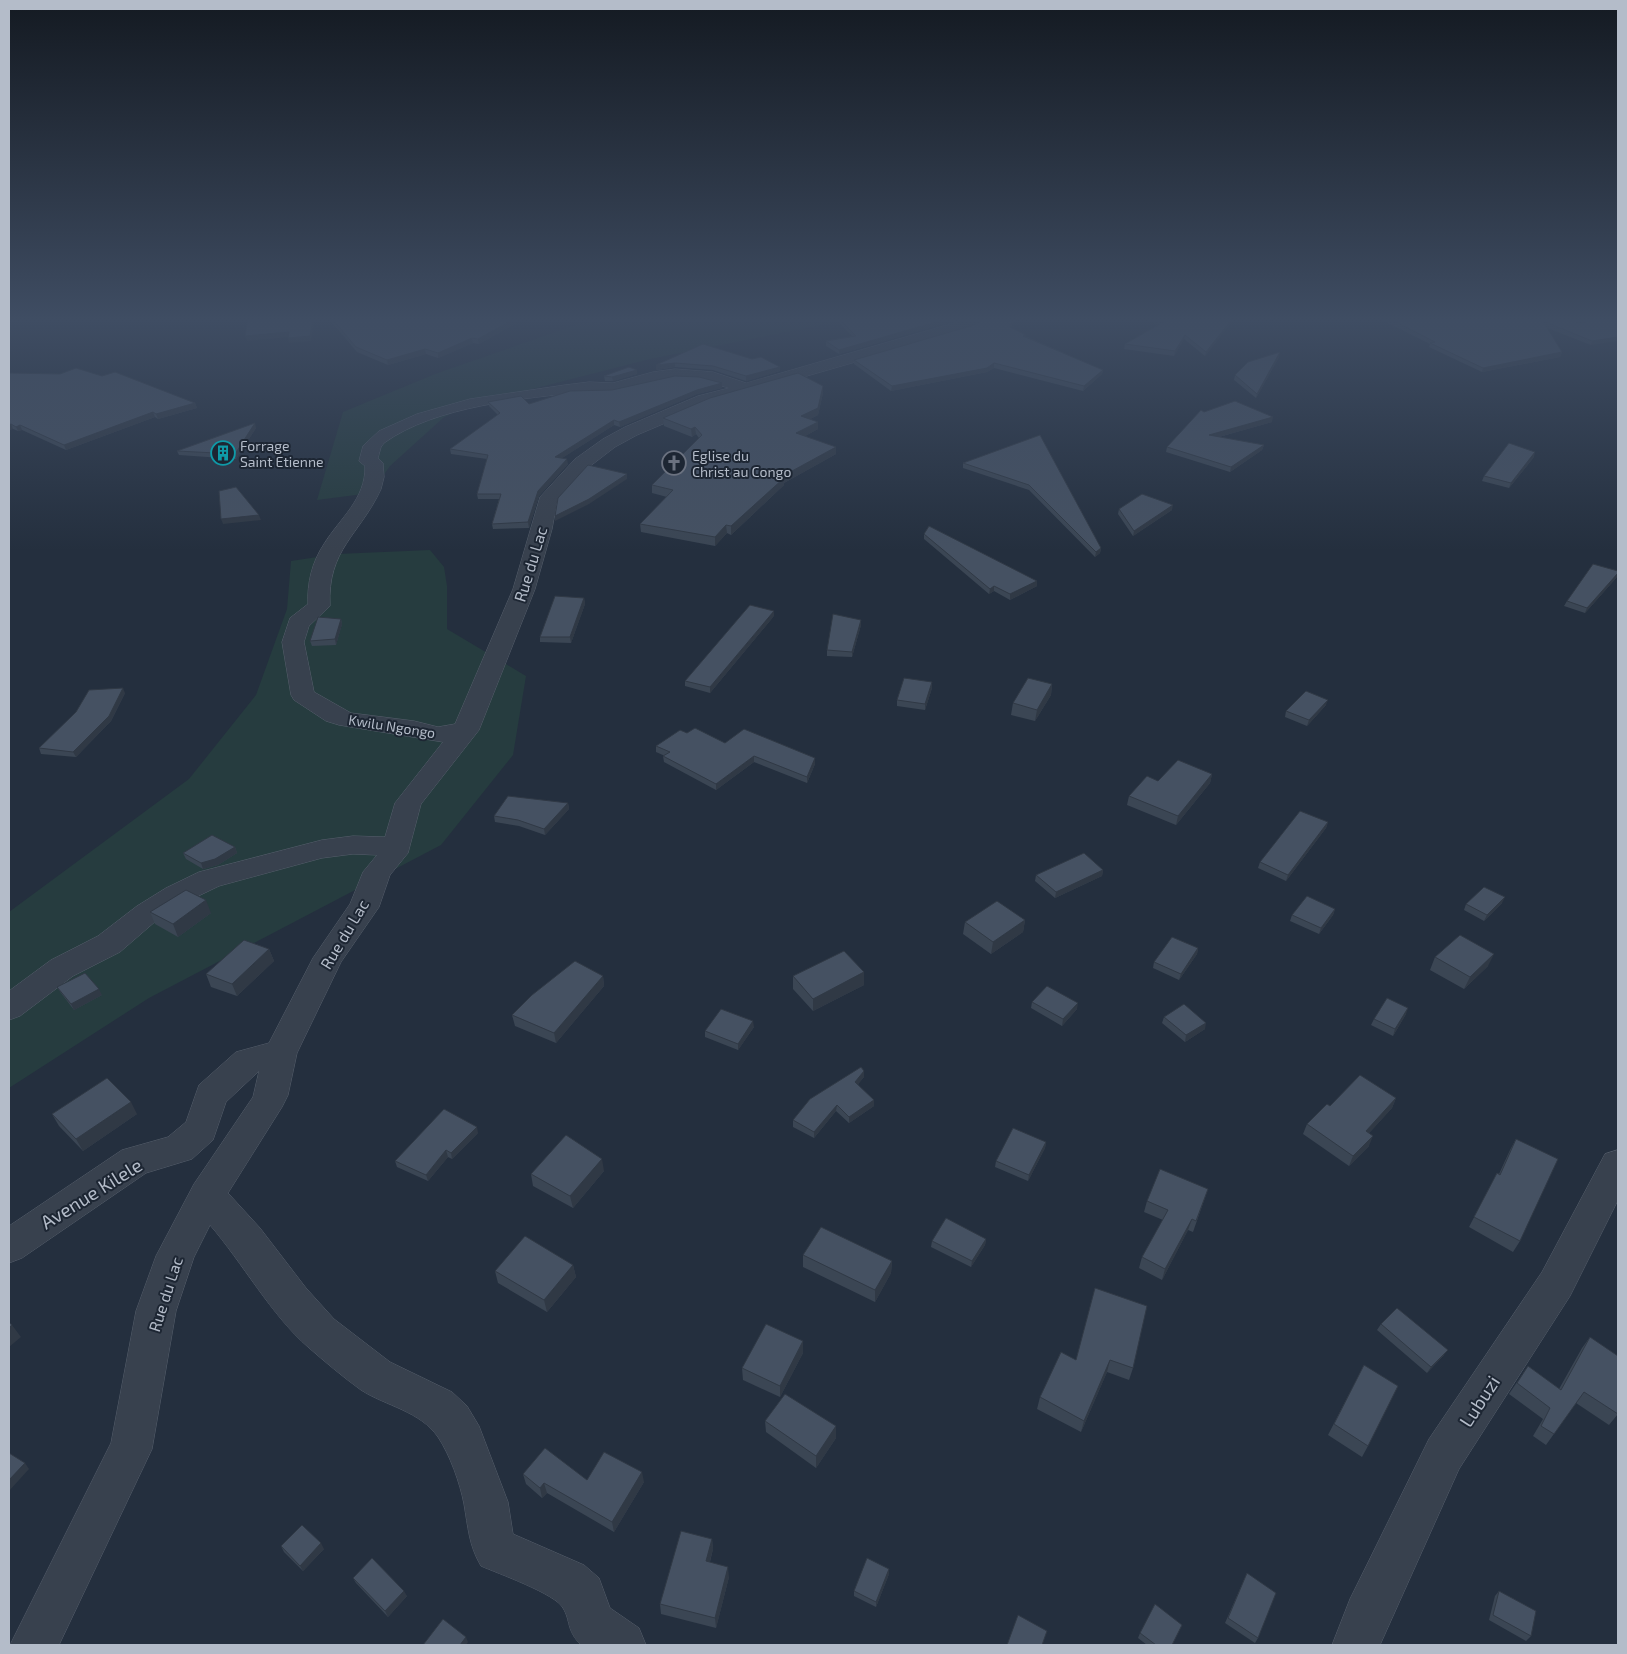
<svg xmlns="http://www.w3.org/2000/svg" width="1627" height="1654" font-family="'Exo 2',sans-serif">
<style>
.green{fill:#263c3f}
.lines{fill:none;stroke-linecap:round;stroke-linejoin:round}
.street-casing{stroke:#565f6c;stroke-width:1}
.street{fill:#38414e;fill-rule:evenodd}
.wall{fill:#3b4654}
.shaded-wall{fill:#303945}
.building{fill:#455162;stroke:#303945}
.labels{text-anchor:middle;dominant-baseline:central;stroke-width:4;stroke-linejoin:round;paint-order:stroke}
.far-poi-label{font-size:14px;fill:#b4bcc9;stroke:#1d2633;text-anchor:start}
.far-street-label{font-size:14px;fill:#b4bcc9;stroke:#1d2633}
.street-label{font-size:16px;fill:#b4bcc9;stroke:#1d2633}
.near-street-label{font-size:19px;fill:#b4bcc9;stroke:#1d2633}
</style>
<rect width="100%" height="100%" fill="#242f3e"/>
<!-- green -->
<path class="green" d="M593 319H852L650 359 509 395 474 401 443 418 390 466 371 493 317 500 343 412 435 374Z
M430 550 444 567 447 586V629L526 676 513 755 441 845 149 998 9 1088V912L189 779 256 695 287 609 291 561 337 554Z"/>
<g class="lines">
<!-- street casing -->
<g class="street-casing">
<path id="street" d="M968 319H988L973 328 710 404 637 435 615 447 589 467 565 492 557 502 552 529 535 589 479 730 421 804 408 853 390 875 379 907 341 962 297 1053 288 1095 282 1107 228 1193 260 1228 306 1288 334 1319 390 1362 452 1392 467 1406 479 1426 508 1502 513 1534 584 1565 599 1578 610 1608 639 1628 646 1645H581C566 1630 571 1621 563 1608 556 1594 497 1573 481 1566 469 1546 468 1527 464 1504 460 1483 450 1455 438 1437 420 1411 386 1406 361 1390 343 1377 324 1361 308 1347 272 1316 242 1262 210 1225L194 1257 176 1311 152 1449 59 1645H10L111 1443 136 1311 156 1256 194 1184 253 1097 259 1071 226 1102 213 1140 192 1159 146 1173 22 1258 9 1263V1226L122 1150 168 1137 186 1122 199 1085 236 1052 269 1043 313 958 350 904 363 872 377 855 353 854 322 858 219 886 186 902 157 920 120 952 73 976 20 1016 9 1020V991L51 960 98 936 137 906 166 888 199 872 322 840 353 836 385 837 395 803 443 742 339 725 326 721 294 700 291 695 282 642 290 618 308 604C307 583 312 562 324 544 340 518 366 499 365 466L359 461 363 446 379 431 417 414 470 399 565 385 589 382 613 383 653 372 675 369 713 372 746 383ZM675 379 700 380 729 388 698 396 625 427 603 439 575 459 540 497 513 589 455 724 438 727 414 721 351 713 314 692 304 642 309 626 330 606C327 549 360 535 381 489L384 477 383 463 378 458 381 447 384 443C435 406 525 398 585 392 594 392 603 394 612 393 634 390 653 381 675 379Z
M1565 319H1585L1587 322 1579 327Z
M1618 1150V1200L1570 1296 1459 1469 1380 1645H1332L1350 1599 1429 1439 1542 1272 1605 1154Z"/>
</g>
<!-- street -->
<use href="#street" class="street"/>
</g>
<!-- wall -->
<path class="wall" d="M329 319H522V320L479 344 473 343 438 358 426 354 388 365 357 352Z
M835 319H960L839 354 826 346V341L852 336Z
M984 319H1014L1011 328 1026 335 1025 336 1103 370 1102 374 1083 391 994 368 987 372 891 391 854 364V360L974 325Z
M1148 319H1234L1205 356 1184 339 1174 356 1124 349 1125 344 1159 324 1147 321Z
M1380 319H1571L1580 324 1587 320V319H1618L1591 345 1547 328 1562 352 1560 357 1482 372 1429 347 1430 344Z
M703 344 752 359 780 367V371L746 381 713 370 675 367 656 370Z
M1279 357 1256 398 1234 380 1235 375Z
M637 370V374L613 381H605L604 376Z
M9 373 102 376 195 403 197 408 158 419 155 417 66 450 22 430 18 431 13 429 9 430Z
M722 388 697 394 620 427 614 425 562 458 568 464 539 496 529 528 493 529 492 524 499 499H478L477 494 487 459 451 454 450 449 498 415 489 406 488 402 529 404 612 390Z
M823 393 818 415 810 419 818 429 805 436 836 454 784 483V485L731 535 727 533 715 546 641 532 640 524 667 497 652 493V485L699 438 696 434 692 437 664 426 663 418Z
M1204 412 1272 422 1219 437 1264 445 1262 450 1230 472 1166 452 1167 447Z
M256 428 236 459 179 455 177 451Z
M1040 435 1101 548 1100 553 1095 557 1029 490 963 468V463Z
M1534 457 1509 488 1482 481 1484 476Z
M1119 509 1172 510 1133 536 1118 514Z
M924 534 1037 586 1010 600 994 591 989 594 924 539Z
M1617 577 1585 613 1564 606 1567 601Z
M584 598 585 604 571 643 540 642V637Z
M774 616 710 693 685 686V681Z
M341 619 342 624 336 645 312 646 310 641Z
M861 620V625L852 657 827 656V650Z
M932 682V688L925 710 897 706V700Z
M1052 684 1051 695 1035 721 1011 715 1013 703Z
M125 693 111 721 76 757 41 754 39 748Z
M1326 705 1307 726 1285 717 1286 711Z
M687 733 725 743 815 764 807 783 754 762 716 790 664 762 663 756H665L656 752V746Z
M1212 774 1210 783 1176 825 1127 805 1129 796 1158 781Z
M568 803 569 809 545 835 519 826 495 822 494 816Z
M1328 822 1326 828 1286 881 1258 868 1260 862Z
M235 847 237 853 218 865 203 869 186 859 183 853Z
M1103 870 1102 876 1055 898 1035 881 1036 875Z
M1502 903 1484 921 1464 910 1466 904Z
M1335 909 1333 915 1319 934 1290 921 1292 915Z
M150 912 211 913 178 937 155 924Z
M1025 920 1023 932 991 954 963 934 965 922Z
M1198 948 1197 954 1179 980 1153 968 1154 962Z
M269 949 274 961 237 996 211 987 206 974Z
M1435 957 1488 966 1464 989 1430 970Z
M603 976 604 986 556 1043 515 1026 512 1015Z
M793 976 864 985 813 1011 793 989Z
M57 987 102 995 74 1010 61 993Z
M1032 1002 1077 1009 1062 1026 1031 1008Z
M1406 1014 1393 1036 1371 1025 1374 1019Z
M1164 1017 1205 1029 1185 1042 1162 1023Z
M754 1027 738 1050 705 1037V1031Z
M864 1071V1077L858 1084 874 1106 849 1123 836 1111 814 1138 793 1127V1120Z
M1396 1098 1392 1108 1369 1133V1146L1349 1166 1303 1134 1307 1124 1330 1106Z
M52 1114H137L83 1151 59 1126Z
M478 1133 452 1159 448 1157 428 1181 397 1167 395 1161Z
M1516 1139 1520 1241 1513 1252 1469 1227 1497 1173 1499 1174 1510 1150Z
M1046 1142 1045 1148 1028 1181 995 1167 996 1161Z
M604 1171 573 1208 533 1186 531 1174Z
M1208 1189 1193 1232 1188 1230 1162 1280 1139 1268 1142 1257 1163 1220 1144 1212 1147 1201Z
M986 1239 985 1245 971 1267 931 1247 932 1241Z
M803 1255 892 1261 891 1273 875 1302 803 1267Z
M573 1265 576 1277 547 1312 498 1283 495 1271Z
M1095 1288 1133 1368 1129 1380 1107 1372 1081 1432 1037 1409 1040 1397 1076 1360Z
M1381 1324 1444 1355 1427 1373 1377 1330Z
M1590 1337 1618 1414 1609 1425 1576 1403 1546 1445 1533 1436 1543 1419 1509 1394 1528 1366 1559 1389 1582 1348Z
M803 1341V1353L780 1397 743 1380 742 1368Z
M1364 1365 1368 1446 1362 1457 1328 1435Z
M765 1421 836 1438 816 1468 766 1432Z
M523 1474 587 1480 644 1482 614 1532 547 1493 542 1498 526 1484Z
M712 1539 713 1549 710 1562 729 1577 716 1628 661 1614 660 1604Z
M281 1546 324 1549 303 1571 284 1552Z
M1247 1573 1258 1638 1255 1643 1225 1623Z
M889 1574 876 1607 854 1596V1591Z
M353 1578 407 1596 388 1617 356 1583Z
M1499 1591 1531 1636 1526 1641 1489 1620 1495 1596Z
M1140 1633 1172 1645H1147L1138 1638Z"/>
<!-- shaded-wall -->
<path class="shaded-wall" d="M313 319H315L311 341 289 343 288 338Z
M514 319H522V320L479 344 478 339Z
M946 319H960L839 354V350Z
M1232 319H1234L1205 356 1206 352Z
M289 332 290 337 247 341 245 336Z
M1185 335 1184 339 1174 356 1175 351Z
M1618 337V341L1591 345 1592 341Z
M472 338 473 343 438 358V353Z
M425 349 426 354 388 365 387 360Z
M1280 352 1279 357 1256 398 1257 394Z
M1562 352 1560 357 1482 372 1483 368Z
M675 363V367L656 370V365Z
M994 363V368L987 372 891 391 892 386Z
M780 367V371L746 381V376Z
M637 370V374L613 381 612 377Z
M1103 370 1102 374 1083 391 1084 386Z
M722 383V388L697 394 620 427 619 422 697 390Z
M823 386V393L818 415 801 424V416Z
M195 403 197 408 158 419 156 414Z
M153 412 155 417 66 450 64 445Z
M1273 417 1272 422 1208 440 1209 435Z
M614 420V425L556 462 555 457Z
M818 422V429L796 441V433Z
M255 423 256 428 236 459 235 454Z
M11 424 13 429 9 430V425Z
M20 425 22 430 18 431 16 427Z
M695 427 696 434 692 437 691 429Z
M1264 445 1262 450 1230 472 1231 467Z
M836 447V454L784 483V485L731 535V526L781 477Z
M1535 452 1534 457 1509 488 1511 483Z
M567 459 568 464 539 496 529 528 528 522 538 491Z
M627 474V479L589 504 555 521V516Z
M1173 505 1172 510 1133 536 1134 531Z
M259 515 261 520 223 524 221 519Z
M726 525 727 533 715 546V537Z
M1101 548 1100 553 1095 557 1096 552Z
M1618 573 1617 577 1585 613 1587 608Z
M1037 581V586L1010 600V594Z
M994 586V591L989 594 990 589Z
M584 598 585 604 571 643 570 637Z
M774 611V616L710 693V687Z
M341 619 342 624 336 645 335 639Z
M861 620V625L852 657V652Z
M932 682V688L925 710V704Z
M1052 684 1051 695 1035 721 1037 710Z
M123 688 125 693 111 721 76 757 73 752Z
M1328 700 1326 705 1307 726 1309 720Z
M754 756V762L716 790V784Z
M815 758V764L807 783V777Z
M1212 774 1210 783 1176 825 1178 816Z
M568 803 569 809 545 835 544 829Z
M1328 822 1326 828 1286 881 1288 875Z
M235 847 237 853 218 865 203 869 201 863Z
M1103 870 1102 876 1055 898 1056 892Z
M1505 897 1502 903 1484 921 1487 915Z
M206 900 211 913 178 937 173 924Z
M1335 909 1333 915 1319 934 1321 928Z
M1025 920 1023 932 991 954 993 942Z
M1198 948 1197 954 1179 980 1181 974Z
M269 949 274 961 237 996 232 984Z
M1494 954 1488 966 1464 989 1470 977Z
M864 972V985L813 1011V999Z
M603 976 604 986 556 1043 554 1033Z
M99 989 102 995 74 1010 71 1004Z
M1078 1003 1077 1009 1062 1026 1063 1019Z
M1408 1008 1406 1014 1393 1036 1395 1029Z
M753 1021 754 1027 738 1050V1044Z
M1206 1023 1205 1029 1185 1042 1186 1035Z
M864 1071V1077L855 1088V1082Z
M1396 1098 1392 1108 1362 1141 1366 1131Z
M874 1100V1106L849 1123V1117Z
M131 1102 137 1114 83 1151 76 1139Z
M837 1105 836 1111 814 1138V1132Z
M477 1127 478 1133 452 1159 451 1153Z
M1373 1136 1369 1146 1349 1166 1353 1156Z
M1046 1142 1045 1148 1028 1181 1029 1175Z
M446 1150 448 1157 428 1181 426 1175Z
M602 1159 604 1171 573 1208 570 1196Z
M1192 1219 1188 1230 1162 1280 1165 1269Z
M986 1239 985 1245 971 1267 972 1261Z
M892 1261 891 1273 875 1302V1290Z
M573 1265 576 1277 547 1312 544 1300Z
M12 1325 21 1337 9 1347V1328Z
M803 1341V1353L780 1397V1386Z
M1448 1350 1444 1355 1427 1373 1431 1367Z
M1110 1360 1107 1372 1081 1432 1084 1421Z
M836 1426V1438L816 1468V1456Z
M25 1463 29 1469 9 1491V1480Z
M642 1472 644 1482 614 1532 612 1522Z
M544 1483 547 1493 542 1498 540 1488Z
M712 1539 713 1549 707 1572 706 1561Z
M321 1543 324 1549 303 1571 300 1566Z
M728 1567 729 1577 716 1628 715 1618Z
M889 1569V1574L876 1607V1602Z
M404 1591 407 1596 388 1617 385 1611Z
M466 1637 468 1642 466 1645H460Z"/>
<!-- building -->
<path class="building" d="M248 319H313L310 336 288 338 289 332 245 336Z
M332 319H514L478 339 472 338 438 353 425 349 387 360 356 347Z
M839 319H946L839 350 826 341 856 336Z
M984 319H1013L1010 327 1026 335 1023 336 1103 370 1084 386 994 363 987 368 892 386 854 360 974 325Z
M1158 319H1232L1206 352 1185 335 1175 351 1125 344 1165 321Z
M1390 319H1571L1580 324 1590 319H1618V337L1592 341 1543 321 1562 352 1483 368 1430 343 1435 342Z
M703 344 752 359 761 357 780 367 746 376 713 366 675 363 656 365Z
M1280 352 1257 394 1235 375 1248 362Z
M629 367 637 370 612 377 604 376Z
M76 368 102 376 115 372 195 403 156 414 153 412 64 445 20 425 16 427 11 424 9 425V373L60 374Z
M798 373 823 386 818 408 801 416 818 422 796 433 836 447 781 477 784 478 731 526 726 525 715 537 640 524 673 490 652 485 702 435 695 427 691 429 663 418 710 398Z
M675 376 699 377 722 383 697 390 619 422 614 420 555 457 567 459 538 491 528 522 492 524 501 494H477L488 455 450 449 500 413 488 402 521 396 529 404 570 391 612 390Z
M1235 401 1273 417 1209 435 1264 445 1231 467 1167 447 1201 410 1204 412Z
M255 423 235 454 177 451Z
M1040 435 1101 548 1096 552 1029 485 963 463Z
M1509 443 1535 452 1511 483 1484 476Z
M588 465 627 474 589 499 555 516 558 498Z
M236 487 259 515 221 519 219 491Z
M1142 494 1173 505 1134 531 1119 509Z
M929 526 1037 581 1010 594 994 586 990 589 924 534Z
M1593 564 1618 571V573L1587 608 1567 601Z
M555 596 584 598 570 637H540Z
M750 605 774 611 710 687 685 681Z
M833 614 861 620 852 652 827 650Z
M318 617 341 619 335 639 310 641Z
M904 678 932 682 925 704 897 700Z
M1028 678 1052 684 1037 710 1013 703Z
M123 688 109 716 73 752 39 748 76 712 89 690Z
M1306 691 1328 700 1309 720 1286 711Z
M695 728 725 743 744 729 815 758 807 777 754 756 716 784 663 756 670 752 656 746 680 730 687 733Z
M1178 760 1212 774 1178 816 1129 796 1147 776 1158 781Z
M508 796 568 803 544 829 518 820 494 816Z
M1300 811 1328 822 1288 875 1260 862Z
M212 835 235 847 215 859 201 863 183 853Z
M1084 853 1103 870 1056 892 1036 875Z
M1484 887 1505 897 1487 915 1466 904Z
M186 890 206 900 173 924 150 912Z
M1307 896 1335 909 1321 928 1292 915Z
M997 901 1025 920 993 942 965 922Z
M1460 935 1494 954 1470 977 1435 957Z
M1172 937 1198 948 1181 974 1154 962Z
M244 940 269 949 232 984 206 974Z
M844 951 864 972 813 999 793 976Z
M575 961 603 976 554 1033 512 1015 532 995Z
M85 973 99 989 71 1004 57 987Z
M1047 986 1078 1003 1063 1019 1032 1002Z
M1387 998 1408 1008 1395 1029 1374 1019Z
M1184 1004 1206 1023 1186 1035 1164 1017Z
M721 1009 753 1021 738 1044 705 1031Z
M861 1067 864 1071 855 1082 874 1100 849 1117 837 1105 814 1132 793 1120 810 1099Z
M1360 1075 1396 1098 1366 1131 1373 1136 1353 1156 1307 1124 1327 1104 1330 1106Z
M107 1078 131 1102 76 1139 52 1114Z
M444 1109 477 1127 451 1153 446 1150 426 1175 395 1161Z
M1013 1128 1046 1142 1029 1175 996 1161Z
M566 1135 602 1159 570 1196 531 1174Z
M1516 1139 1558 1159 1520 1241 1474 1217 1497 1173 1500 1175Z
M1160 1169 1208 1189 1196 1221 1192 1219 1165 1269 1142 1257 1168 1210 1147 1201Z
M946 1218 986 1239 972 1261 932 1241Z
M821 1227 892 1261 875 1290 803 1255Z
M525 1236 573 1265 544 1300 495 1271Z
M1095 1288 1147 1306 1133 1368 1110 1360 1084 1421 1040 1397 1061 1352 1076 1360Z
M1397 1308 1448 1350 1431 1367 1381 1324Z
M9 1322 12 1325 9 1328Z
M766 1324 803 1341 780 1386 742 1368Z
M1590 1337 1618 1356V1414L1584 1392 1554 1434 1541 1426 1550 1408 1517 1383 1528 1366 1561 1390Z
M1364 1365 1398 1386 1368 1446 1334 1424Z
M785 1394 836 1426 816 1456 765 1421Z
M545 1448 587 1480 604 1452 642 1472 612 1522 544 1483 540 1488 523 1474Z
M9 1453 25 1463 9 1480Z
M302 1525 321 1543 300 1566 281 1546Z
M681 1531 712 1539 706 1561 728 1567 715 1618 660 1604Z
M372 1558 404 1591 385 1611 353 1578Z
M867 1558 889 1569 876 1602 854 1591Z
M1247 1573 1276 1593 1258 1638 1228 1618Z
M1499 1591 1536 1611 1531 1636 1493 1615Z
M1155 1604 1182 1625 1172 1645H1156L1140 1633Z
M1018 1615 1047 1631 1042 1645H1007Z
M443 1619 466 1637 460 1645H423Z"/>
<!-- sky -->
<linearGradient id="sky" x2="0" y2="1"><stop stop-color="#141a22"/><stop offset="0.58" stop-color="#3f4d63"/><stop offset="1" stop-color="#3f4d63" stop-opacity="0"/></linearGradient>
<rect width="1627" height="551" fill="url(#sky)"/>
<!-- icons -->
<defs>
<g id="building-ring" transform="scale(1.25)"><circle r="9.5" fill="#1d2633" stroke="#0f9aa8" stroke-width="1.5"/><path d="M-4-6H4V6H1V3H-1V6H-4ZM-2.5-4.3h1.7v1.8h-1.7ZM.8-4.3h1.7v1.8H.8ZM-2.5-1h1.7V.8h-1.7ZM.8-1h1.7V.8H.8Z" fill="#0f9aa8"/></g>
<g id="church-ring" transform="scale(1.25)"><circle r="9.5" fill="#1d2633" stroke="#6b7280" stroke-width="1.5"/><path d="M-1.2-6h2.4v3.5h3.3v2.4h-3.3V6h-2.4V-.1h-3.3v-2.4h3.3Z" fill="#6b7280"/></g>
</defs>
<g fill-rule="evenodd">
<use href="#building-ring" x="223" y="453"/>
<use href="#church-ring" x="674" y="463"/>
</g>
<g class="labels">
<!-- far-poi labels -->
<g class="far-poi-label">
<text x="240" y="445">Forrage<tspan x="240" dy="16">Saint Etienne</tspan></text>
<text x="692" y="455">Eglise du<tspan x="692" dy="16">Christ au Congo</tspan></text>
</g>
<!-- far-street labels -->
<g class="far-street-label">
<text transform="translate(392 726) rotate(9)">Kwilu Ngongo</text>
</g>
<!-- street labels -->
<g class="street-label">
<text transform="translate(530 564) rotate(-73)">Rue du Lac</text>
<text transform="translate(344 934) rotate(-59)">Rue du Lac</text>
<text transform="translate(165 1294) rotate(-72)">Rue du Lac</text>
</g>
<!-- near-street labels -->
<g class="near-street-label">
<text transform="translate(91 1193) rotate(-32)">Avenue Kilele</text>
<text transform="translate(1479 1401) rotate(-57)">Lubuzi</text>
</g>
</g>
<!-- border -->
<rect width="1627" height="1654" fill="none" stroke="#b4bcc9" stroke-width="20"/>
</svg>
